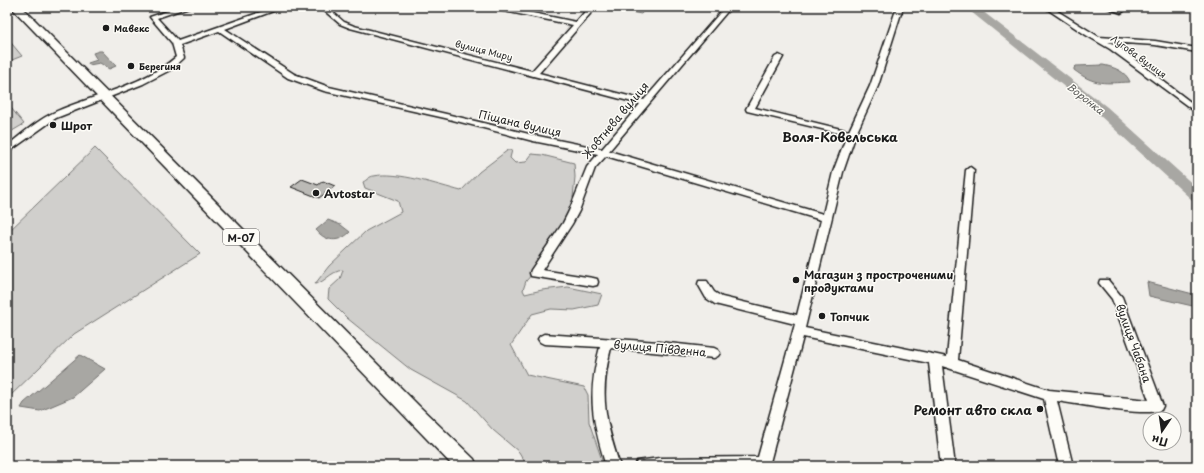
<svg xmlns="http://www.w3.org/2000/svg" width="1204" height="473" font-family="'Playpen Sans',sans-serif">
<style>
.green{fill:#d0cfcc;stroke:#767674}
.water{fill:#a8a7a3;stroke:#706f6d}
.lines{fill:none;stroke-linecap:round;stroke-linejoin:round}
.river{fill:#a8a7a3;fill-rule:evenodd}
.building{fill:#bbbab6;stroke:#1c1c1c}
.minor-casing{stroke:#1c1c1c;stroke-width:3}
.highway-casing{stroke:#1c1c1c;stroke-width:3}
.minor{fill:#fdfcf7;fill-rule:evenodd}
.highway{fill:#fdfcf7;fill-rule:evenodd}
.poi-dot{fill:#1c1c1c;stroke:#fdfcf7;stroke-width:1.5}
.labels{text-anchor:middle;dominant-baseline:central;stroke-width:3;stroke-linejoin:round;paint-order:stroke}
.far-poi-label{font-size:9px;font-weight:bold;fill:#1c1c1c;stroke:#fdfcf7;text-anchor:start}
.far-street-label{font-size:9px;fill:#1c1c1c;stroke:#fdfcf7}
.far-water-label{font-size:10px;font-style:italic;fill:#5b5b59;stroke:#fdfcf7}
.shield{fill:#fdfcf7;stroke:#605f5e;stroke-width:1}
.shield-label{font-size:10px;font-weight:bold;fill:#1c1c1c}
.street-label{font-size:11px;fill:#1c1c1c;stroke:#fdfcf7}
.poi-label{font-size:11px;font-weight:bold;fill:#1c1c1c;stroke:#fdfcf7;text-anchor:start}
.quarter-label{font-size:13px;font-weight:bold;fill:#1c1c1c;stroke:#fdfcf7}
.near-poi-label{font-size:13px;font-weight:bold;fill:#1c1c1c;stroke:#fdfcf7;text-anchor:end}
</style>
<rect width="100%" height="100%" fill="#f0eeea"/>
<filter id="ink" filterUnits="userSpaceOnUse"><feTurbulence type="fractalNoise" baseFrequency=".025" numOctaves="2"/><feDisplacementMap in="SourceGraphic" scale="8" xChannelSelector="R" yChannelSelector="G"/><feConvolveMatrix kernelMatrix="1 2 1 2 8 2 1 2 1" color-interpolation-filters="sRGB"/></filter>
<g filter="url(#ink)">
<!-- green -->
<path class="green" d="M607 7H647L641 14Z
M7 38 22 56 7 62Z
M7 103 24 124 7 134Z
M95 148 200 254 74 334 7 399V233Z
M508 150H512L510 158 515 163 526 162 532 154 542 155 574 163 575 177 572 208 542 263 526 281 523 290 525 294 542 290 568 287 602 294 598 305 574 310 551 309 532 314 511 345 527 375 584 387 588 395 589 422 604 466H527L519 452 493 430 467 401 411 370 347 318 328 299 329 289 340 279 343 270C329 272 326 282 315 284L329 266 366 231 401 212 398 201 365 188 363 182C367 180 370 176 374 176 397 171 438 185 461 191L479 172Z"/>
<!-- water -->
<path class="water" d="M99 51H102L116 66 109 69 100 63 89 65 88 63 97 60 93 53Z
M1103 65C1113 67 1126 71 1130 82 1105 83 1095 86 1074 70V68L1076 66Z
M328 220 341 225 350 232C339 243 326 242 316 230Z
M1147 282 1197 295V307L1149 296Z
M80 355 105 369 73 397 40 411 21 408 24 403Z"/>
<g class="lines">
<!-- river -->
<path class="river" d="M965 7H977L1107 107 1197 188V201L1192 200 1097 113Z"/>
</g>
<!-- building -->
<path class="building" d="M302 179 318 185 323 181 335 186 319 198 291 187Z"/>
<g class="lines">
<!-- minor casing -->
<g class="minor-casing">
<path id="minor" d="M179 7H189L157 18 178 41 275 7H284L225 29 294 74 329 87 446 114 533 135 602 149 640 104 350 28 340 24 320 7H327L344 22 354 26 532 71 573 25 494 9 491 7H504L576 22 589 7H596L539 73 644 100 725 7H731L609 151 823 214 833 172 847 135 747 111 746 109 775 57 779 55 783 57 755 108 849 131 870 86 897 7H903L878 86 856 134 843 172 805 328 947 357 966 170 970 167 974 170 958 360 1049 390 1149 400 1112 299 1099 283 1100 280H1108L1122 297 1163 406 1161 410C1144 417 1079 404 1057 401L1073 466H1059L1044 399 942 366 955 466H941L929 363 803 337 769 466H635L637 461 660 458 758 457 795 324 715 304 706 298 698 284 699 281H707L714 292 722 297 797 315 821 220 606 156 595 168 579 211 572 224 542 270 593 278 597 279 598 282 597 285 593 286 531 276 530 273 531 270 563 223 569 211 587 167 598 154 533 141 445 118 324 91 288 78 219 31 180 45 184 58 172 69 143 84 56 118 7 153V146C23 133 39 119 57 111 97 94 142 86 176 57L172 43 150 17Z
M1044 7H1051L1099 37 1155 41 1197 48V52L1155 45 1108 42 1116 45 1197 107V113L1110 49 1086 35Z
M1105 7H1115L1124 11 1121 13Z
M544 334 659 342 714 348 718 350 720 353 718 356 714 358 611 348C599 395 605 421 620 466H606C592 421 587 394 600 347L544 344 540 342 538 339 540 336Z"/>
</g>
<!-- highway casing -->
<g class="highway-casing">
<path id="highway" d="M11 7H22L419 406 474 459 477 466H453Z"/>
</g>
<!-- minor -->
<use href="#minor" class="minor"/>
<!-- highway -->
<use href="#highway" class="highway"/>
</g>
</g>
<!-- markers -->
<g class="poi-dot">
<circle cx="106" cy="28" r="4"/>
<circle cx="131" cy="66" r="4"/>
<circle cx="53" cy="125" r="4"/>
<circle cx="316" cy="193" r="4"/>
<circle cx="796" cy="280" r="4"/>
<circle cx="822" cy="316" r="4"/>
<circle cx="1040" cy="409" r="4"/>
</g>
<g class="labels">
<!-- far-poi labels -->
<g class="far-poi-label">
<text x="114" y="28">Мавекс</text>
<text x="139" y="66">Берегиня</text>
</g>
<!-- far-street labels -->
<g class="far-street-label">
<text transform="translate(484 50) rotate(14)">вулиця Миру</text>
<text transform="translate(1139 56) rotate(36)">Лугова вулиця</text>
</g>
<!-- far-water labels -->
<g class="far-water-label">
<text transform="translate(1086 98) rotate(38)">Воронка</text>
</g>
<!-- shield labels -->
<rect class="shield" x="223" y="229" width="36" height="16" rx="3"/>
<g class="shield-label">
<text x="241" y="237">М-07</text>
</g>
<!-- street labels -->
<g class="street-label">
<text transform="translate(615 120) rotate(-50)">Жовтнева вулиця</text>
<text transform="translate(520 123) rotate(13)">Піщана вулиця</text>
<text transform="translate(1134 343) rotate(70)">вулиця Чабана</text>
<text transform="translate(660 348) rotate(5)">вулиця Південна</text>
</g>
<!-- poi labels -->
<g class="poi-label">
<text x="61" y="125">Шрот</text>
<text x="324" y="193">Avtostar</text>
<text x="804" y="274">Магазин з простроченими<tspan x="804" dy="13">продуктами</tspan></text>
<text x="830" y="316">Топчик</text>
</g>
<!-- quarter labels -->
<g class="quarter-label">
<text x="840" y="136">Воля-Ковельська</text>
</g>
<!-- near-poi labels -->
<g class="near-poi-label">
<text x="1032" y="409">Ремонт авто скла</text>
</g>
</g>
<!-- margin -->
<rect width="1204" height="473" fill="none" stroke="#fdfcf7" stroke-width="24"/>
<rect x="12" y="12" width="1180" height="449" fill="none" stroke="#1c1c1c" stroke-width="1.5" filter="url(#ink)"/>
<!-- north arrow -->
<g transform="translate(1162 431) rotate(193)"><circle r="19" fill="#fdfcf7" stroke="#a3a29f"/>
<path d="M0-3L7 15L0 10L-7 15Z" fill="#1c1c1c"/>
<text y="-6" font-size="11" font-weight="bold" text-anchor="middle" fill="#1c1c1c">Пн</text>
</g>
</svg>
